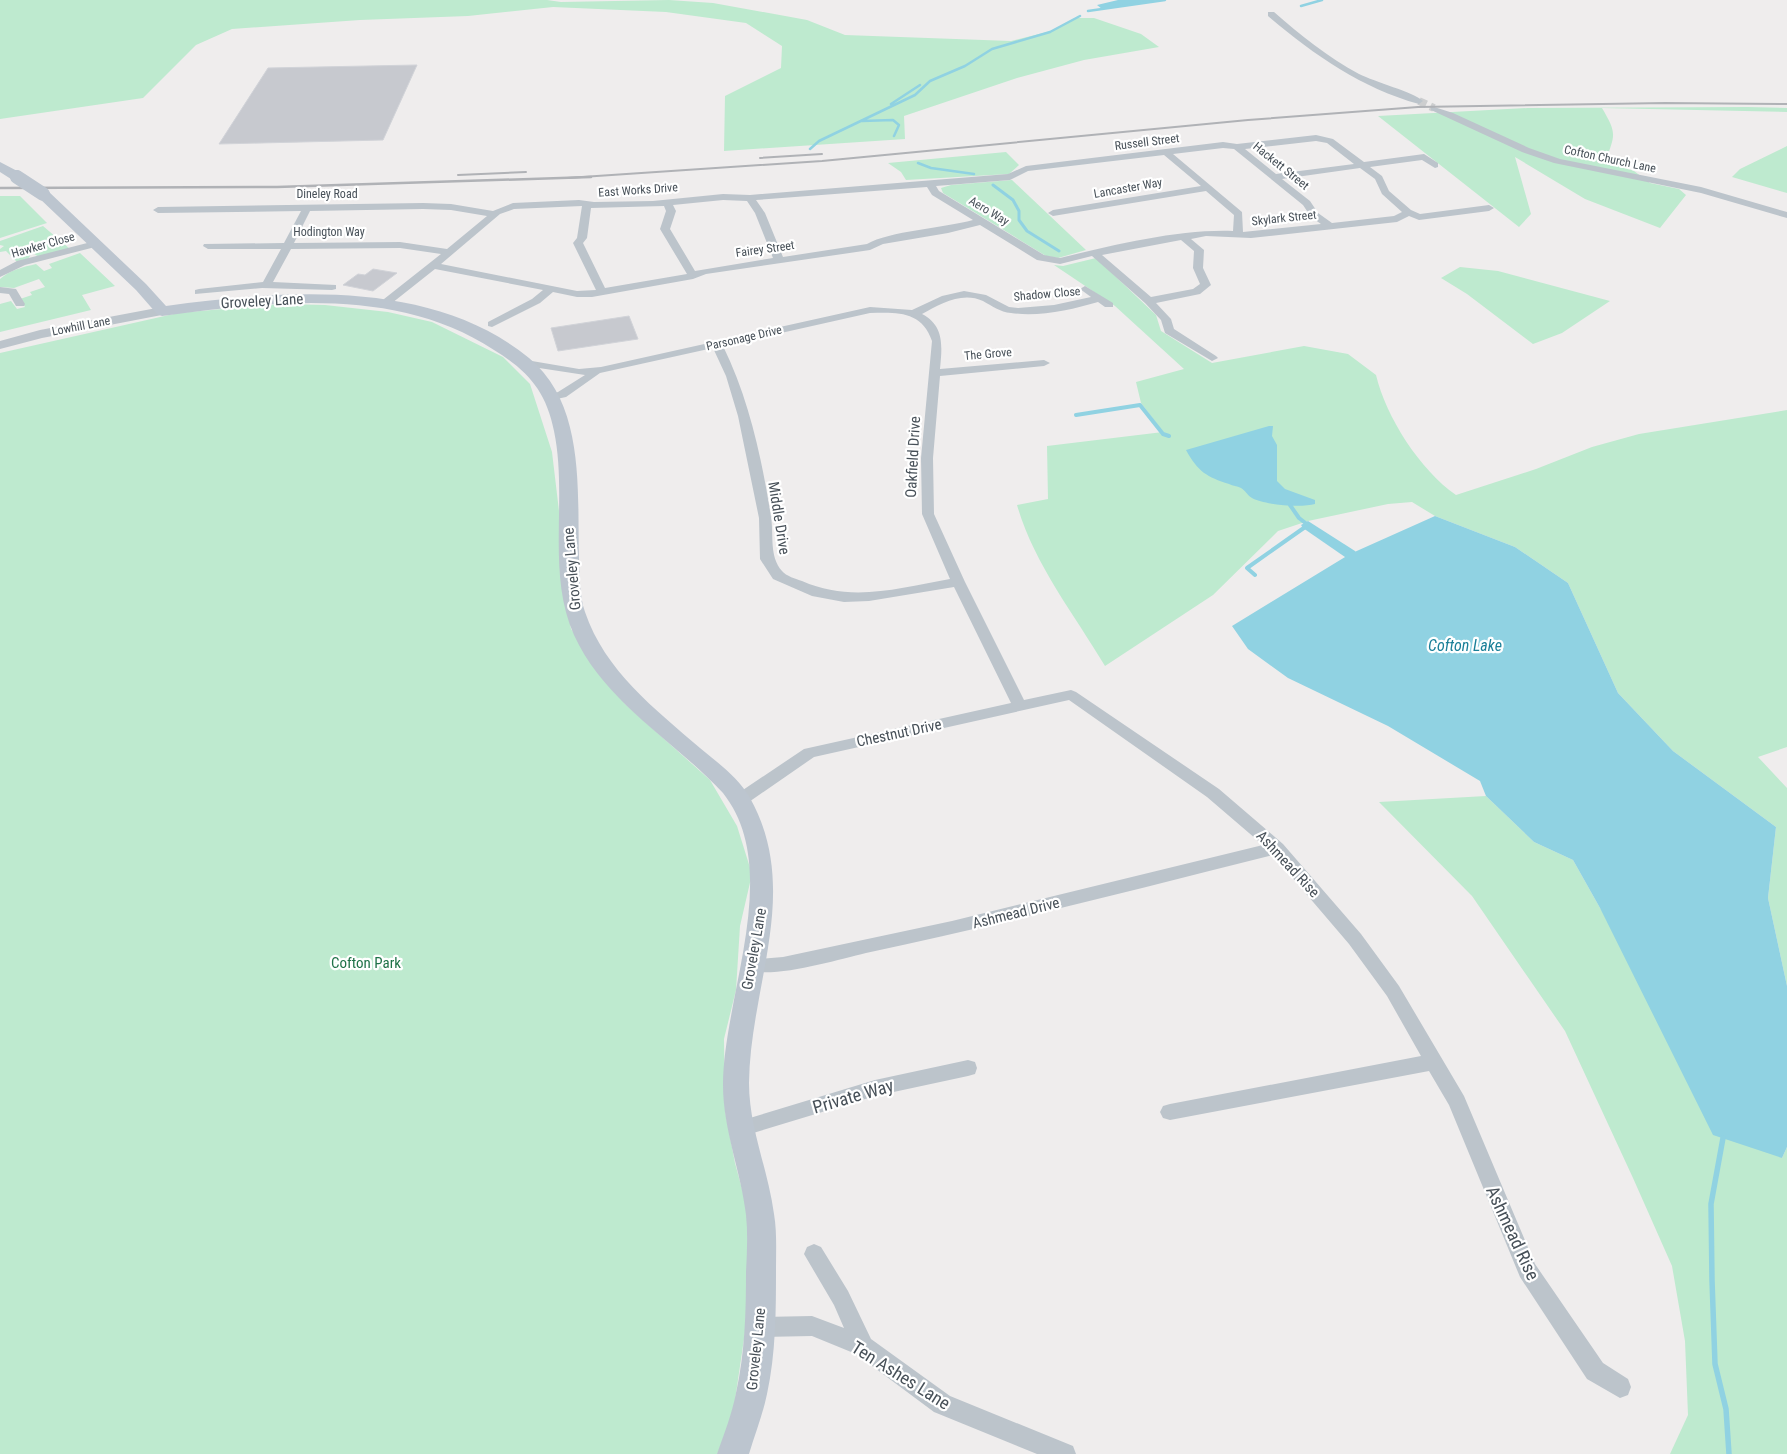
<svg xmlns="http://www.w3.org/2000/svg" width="1787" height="1454" font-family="'Roboto Condensed',sans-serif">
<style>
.green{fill:#beeacf}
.water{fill:#90d2e2}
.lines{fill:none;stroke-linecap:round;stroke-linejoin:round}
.stream-far3{stroke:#90d2e2;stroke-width:2.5}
.stream-far2{stroke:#90d2e2;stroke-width:3}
.stream-far1{stroke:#90d2e2;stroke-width:4}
.stream{stroke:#90d2e2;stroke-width:5.5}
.canal{fill:#90d2e2;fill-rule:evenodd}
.building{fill:#c7c9cf;stroke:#d1d3d8}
.minor-tunnel{stroke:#cdcecf;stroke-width:8;stroke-dasharray:8 4.5;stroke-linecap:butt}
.minor{fill:#bcc4cb;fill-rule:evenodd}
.tertiary{fill:#bcc4cb;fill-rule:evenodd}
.secondary{fill:#bcc5cf;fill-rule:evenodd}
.rail-far1{stroke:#b0b2b6;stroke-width:2}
.rail{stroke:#b0b2b6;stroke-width:2.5}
.secondary-bridge-far1{stroke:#bcc5cf;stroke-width:12}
.secondary-bridge{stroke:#bcc5cf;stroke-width:14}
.labels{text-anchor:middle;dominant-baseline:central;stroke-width:4.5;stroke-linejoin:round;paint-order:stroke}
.far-street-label{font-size:12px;fill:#475058;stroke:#fff}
.street-label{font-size:15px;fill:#475058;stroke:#fff}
.park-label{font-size:15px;fill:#1f7248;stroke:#fff}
.water-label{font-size:16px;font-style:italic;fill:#1a7f98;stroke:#fff}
.near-street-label{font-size:18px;fill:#475058;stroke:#fff}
</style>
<rect width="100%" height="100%" fill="#efeded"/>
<!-- green -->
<path class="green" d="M0 0H547L561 2 669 0 713 3 807 20 845 35 1011 41 1051 31 1075 18H1094L1141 34 1159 47 1084 60 1017 78 904 116 905 139 724 151 725 96 781 68 782 46 746 23 666 12 553 7 468 16 360 20 232 29 196 45 143 98 0 119Z
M1748 107 1787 108V112L1602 108C1616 132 1616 134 1606 159L1603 160 1634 171 1650 183 1679 189 1686 195 1660 228 1585 199 1515 157 1531 214 1519 227 1378 116 1528 108Z
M1787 146V193L1732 177 1740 169Z
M1006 152 1019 165 1009 174 906 180 901 172 888 163Z
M1012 180 1086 250 1058 258 1046 256 943 193 941 188 951 185Z
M0 196H20L47 223 0 238Z
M43 226 70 249 39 257 31 252 28 253 30 256 28 259 17 262 6 251 0 252V249L4 246 0 245V241Z
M80 253 115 286 82 295 91 310 0 332V304L11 301 17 309 25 307 20 299 32 295 30 292 45 287 39 279 14 288 0 287V279C10 270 23 267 36 264L44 271 52 268 49 264Z
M1096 258 1156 315 1161 331 1212 363 1304 346 1348 354 1376 375C1386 417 1420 470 1456 495L1536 469 1592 447 1639 434 1787 410V747L1758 757 1787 788V986L1768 898 1776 827 1673 751 1618 693 1568 583 1515 547 1435 516 1412 502 1388 504 1308 521 1278 531 1213 595 1105 666C1074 614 1034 564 1017 505L1048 499 1047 446 1163 432 1141 403 1136 382 1184 369 1115 306 1054 265 1063 266Z
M1460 267 1498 271 1610 301 1562 333 1533 344 1467 294 1441 278Z
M280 304 325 305 388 312 432 322 503 357 530 384 552 452 559 511 566 602 571 629 625 704 710 780 737 826 752 874 740 926 736 990 724 1039 725 1111 735 1163 752 1226 748 1312 731 1427 717 1454H0V353L178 313Z
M1486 796 1534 842 1573 860 1600 908 1782 1158 1787 1147V1454H1670L1688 1415 1685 1341 1672 1266 1633 1178 1565 1031 1472 896 1379 802Z"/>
<!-- water -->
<path class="water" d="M1118 0H1160L1102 9 1097 5Z
M1269 426H1273L1272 436 1277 445V481L1285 489 1315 500V504C1301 508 1265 505 1252 498 1248 496 1245 490 1241 488 1237 486 1233 486 1229 484 1207 477 1198 472 1186 450Z
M1435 516 1515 547 1568 583 1618 693 1673 751 1776 827 1768 898 1787 986V1147L1782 1158 1713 1135 1600 908 1573 860 1534 842 1486 796 1480 781 1388 726 1288 678 1248 649 1232 626 1350 554Z"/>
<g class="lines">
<!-- stream-far3 -->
<path class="stream-far3" d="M1301 6 1322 0
M1088 11 1165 0
M891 104 920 85
M862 121 893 120 899 125 894 136
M810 149 819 141 915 95 930 81 965 66 992 49 1050 32 1080 16
M918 163 931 168 974 174"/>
<!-- stream-far2 -->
<path class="stream-far2" d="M993 185 1013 200 1019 211V220L1027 231 1059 251"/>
<!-- stream-far1 -->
<path class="stream-far1" d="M1076 415 1140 405 1163 434 1169 436
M1255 575 1247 568 1308 525 1299 518 1290 505"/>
<!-- stream -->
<path class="stream" d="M1723 1138 1711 1204 1712 1280 1715 1364 1726 1409 1729 1454"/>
<!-- canal -->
<path class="canal" d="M1308 521 1355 551 1357 554 1355 557H1345L1303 528 1301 525Z"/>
</g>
<!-- building -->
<path class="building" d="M417 65 383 140 219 144 268 68Z
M373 269 397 273 373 291 343 285 358 274 365 275Z
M629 316 638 339 558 351 551 328Z"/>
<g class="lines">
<!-- minor-tunnel -->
<path class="minor-tunnel" d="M1419 101 1434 108"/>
<!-- minor -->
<path class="minor" d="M1268 12H1274C1300 35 1328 57 1359 74 1375 82 1413 92 1423 101L1419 104C1361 88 1313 54 1268 16Z
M1431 106 1453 113 1529 148 1560 159 1701 187 1787 212V218L1701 193 1554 163 1522 152 1431 110Z
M1316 135 1333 139 1364 162 1424 154 1438 163V167L1435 168 1422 160 1370 167 1382 176 1389 191 1411 210 1420 214 1489 205 1494 208 1489 211 1419 220 1409 216 1397 222 1251 238 1206 236 1191 239 1204 250 1203 268 1211 285 1200 294 1156 303 1171 319 1174 329 1216 356 1218 358 1212 361 1165 333 1161 320 1145 303 1092 256 1060 264 1037 260 980 225 948 233 883 244 870 250 706 274 693 279 592 297H577L553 292 540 303 492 327 488 326V322L532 299 543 290 435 269 387 307H379V303L441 254 400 248 291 249 273 282 336 285V289L332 290 262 288 195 294V290L199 289 263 282 281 249H208L203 246 204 244 284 243 301 211 158 213 153 210 158 207 423 203 451 204 493 211 513 203 579 200 594 202 653 201 723 194 750 195 1008 174 1026 166 1223 142 1237 144ZM1316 141 1327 143 1354 164 1276 174 1245 149ZM1223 148 1234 149 1303 205 1311 217 1321 224 1243 232 1242 212 1173 154ZM1164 155 1201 186 1053 210 1048 213 1053 216 1206 191 1234 215 1233 231C1179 229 1114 245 1060 258L1044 255 939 191 936 186 1010 180 1028 171ZM1360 168 1375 179 1382 194 1402 212 1394 216 1332 223 1318 213 1310 201 1282 179ZM927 187 932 195 973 220C944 228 889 231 867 244L783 257 765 213 756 200ZM723 200 747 201 755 213 773 258 695 271 670 229 676 211 673 205ZM582 206 577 238 573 243 596 290 577 291 441 264 500 214 514 209ZM664 206 666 211 660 229 687 274 605 288 583 243 587 238 591 208ZM423 209 451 210 487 216 447 249 400 242 294 243 310 211ZM1181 240 1194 251 1193 268 1200 284 1193 289 1151 297 1102 255Z
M95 241 100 244 99 246 25 265 0 277V270L17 261Z
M1085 286 1113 303V307H1105L1098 302C1071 310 1039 317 1011 313 1000 312 992 306 983 301 962 291 940 304 922 314 945 326 942 347 940 369L1044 360 1050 363 1044 366 940 376 933 458 934 514 965 582 1024 700 1071 690 1076 692 1219 789 1283 844 1361 934 1399 986 1464 1096 1535 1264 1603 1363 1628 1379 1631 1387 1628 1395 1620 1398 1587 1379 1520 1277 1449 1105 1429 1071 1170 1120 1163 1118 1160 1112 1163 1106 1170 1104 1421 1056 1387 996 1349 944 1273 855C1138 889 1002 924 866 953 836 960 774 979 747 970L744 965 747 960 783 957 952 921 1263 845 1207 797 1069 700 814 757 746 804H734L732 800 734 796 804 749 1011 703 954 587 869 601 844 602 812 596 773 579 760 559 759 518 738 416 726 376 713 348 600 373 566 397 552 400 546 397 548 395 558 392 585 375 526 366 520 363 526 360 579 369 601 367 870 307 912 310 942 296 964 291 986 295 1009 307 1018 308 1054 305 1091 297 1080 289ZM870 313C897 312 922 311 932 341L921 458 922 514 950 579C898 588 852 603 802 581 796 579 786 576 782 571 769 556 774 536 771 517 762 459 749 399 723 346Z
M0 287 16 289 25 304 24 306H16L9 294 0 293Z
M968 1060 975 1062 977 1068 975 1074 968 1076 875 1096 740 1137 733 1135 730 1129 733 1123 740 1121 875 1080Z
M814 1244 821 1247 848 1291 871 1339 950 1396 1073 1446 1076 1454H1037L934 1412 856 1354 812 1336 761 1337 753 1334 750 1327 753 1320 761 1317 812 1316 844 1328 834 1305 804 1254 807 1247Z"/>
<!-- tertiary -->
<path class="tertiary" d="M162 307 169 311 167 314 42 338 0 349V341L40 330Z"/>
<!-- secondary -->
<path class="secondary" d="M0 162 21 173 23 176 21 179H11L0 172Z
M43 190 48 191 146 284 166 306C283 290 431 278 529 358 586 405 577 492 579 558 580 575 579 595 585 612 605 671 655 709 700 748 718 763 738 777 750 798 802 891 750 985 749 1083 749 1128 768 1169 774 1214 777 1232 776 1250 776 1269 776 1310 776 1353 767 1394 763 1414 755 1434 749 1454H717C724 1434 732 1414 736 1393 745 1353 746 1312 746 1272 747 1253 748 1234 746 1215 741 1171 723 1130 723 1085 723 997 784 870 723 793 674 740 605 703 574 635 546 572 568 498 554 431 546 391 528 371 494 350 398 286 271 301 162 316L157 314 136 290 38 197 36 194Z"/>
<!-- rail-far1 -->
<path class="rail-far1" d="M760 158 822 154
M458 175 526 172
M567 178 822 161 1248 120 1418 107 1665 103 1787 104"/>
<!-- rail -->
<path class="rail" d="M0 188 277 187 591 177"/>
<!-- secondary-bridge-far1 -->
<path class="secondary-bridge-far1" d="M16 176 19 178"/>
<!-- secondary-bridge -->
<path class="secondary-bridge" d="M17 177 43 194"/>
</g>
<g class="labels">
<!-- far-street labels -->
<g class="far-street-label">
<text transform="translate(1147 142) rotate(-7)">Russell Street</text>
<text transform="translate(1610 159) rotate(12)">Cofton Church Lane</text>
<text transform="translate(1281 166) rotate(39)">Hackett Street</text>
<text transform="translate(1128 188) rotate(-10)">Lancaster Way</text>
<text transform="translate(638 190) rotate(-4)">East Works Drive</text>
<text x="327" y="194">Dineley Road</text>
<text transform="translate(989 211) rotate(31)">Aero Way</text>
<text transform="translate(1284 218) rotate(-6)">Skylark Street</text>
<text x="329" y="232">Hodington Way</text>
<text transform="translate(43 245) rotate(-16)">Hawker Close</text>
<text transform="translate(765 249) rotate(-8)">Fairey Street</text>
<text transform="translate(1047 294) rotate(-5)">Shadow Close</text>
<text transform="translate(81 326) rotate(-11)">Lowhill Lane</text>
<text transform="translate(744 338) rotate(-13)">Parsonage Drive</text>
<text transform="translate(988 354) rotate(-5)">The Grove</text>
</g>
<!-- street labels -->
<g class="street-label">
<text transform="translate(262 301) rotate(-3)">Groveley Lane</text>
<text transform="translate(913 457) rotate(-87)">Oakfield Drive</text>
<text transform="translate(779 518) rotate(81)">Middle Drive</text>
<text transform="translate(572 569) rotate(-95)">Groveley Lane</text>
<text transform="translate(899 733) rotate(-12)">Chestnut Drive</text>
<text transform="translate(1288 864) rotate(47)">Ashmead Rise</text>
<text transform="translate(1016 913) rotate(-14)">Ashmead Drive</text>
<text transform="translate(754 949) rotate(-80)">Groveley Lane</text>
<text transform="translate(756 1349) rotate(-84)">Groveley Lane</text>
</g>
<!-- park labels -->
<g class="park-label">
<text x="366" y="963">Cofton Park</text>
</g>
<!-- water labels -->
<g class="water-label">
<text x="1465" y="645">Cofton Lake</text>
</g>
<!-- near-street labels -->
<g class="near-street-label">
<text transform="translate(853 1096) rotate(-16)">Private Way</text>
<text transform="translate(1513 1233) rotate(65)">Ashmead Rise</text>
<text transform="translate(901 1375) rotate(32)">Ten Ashes Lane</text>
</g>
</g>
</svg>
